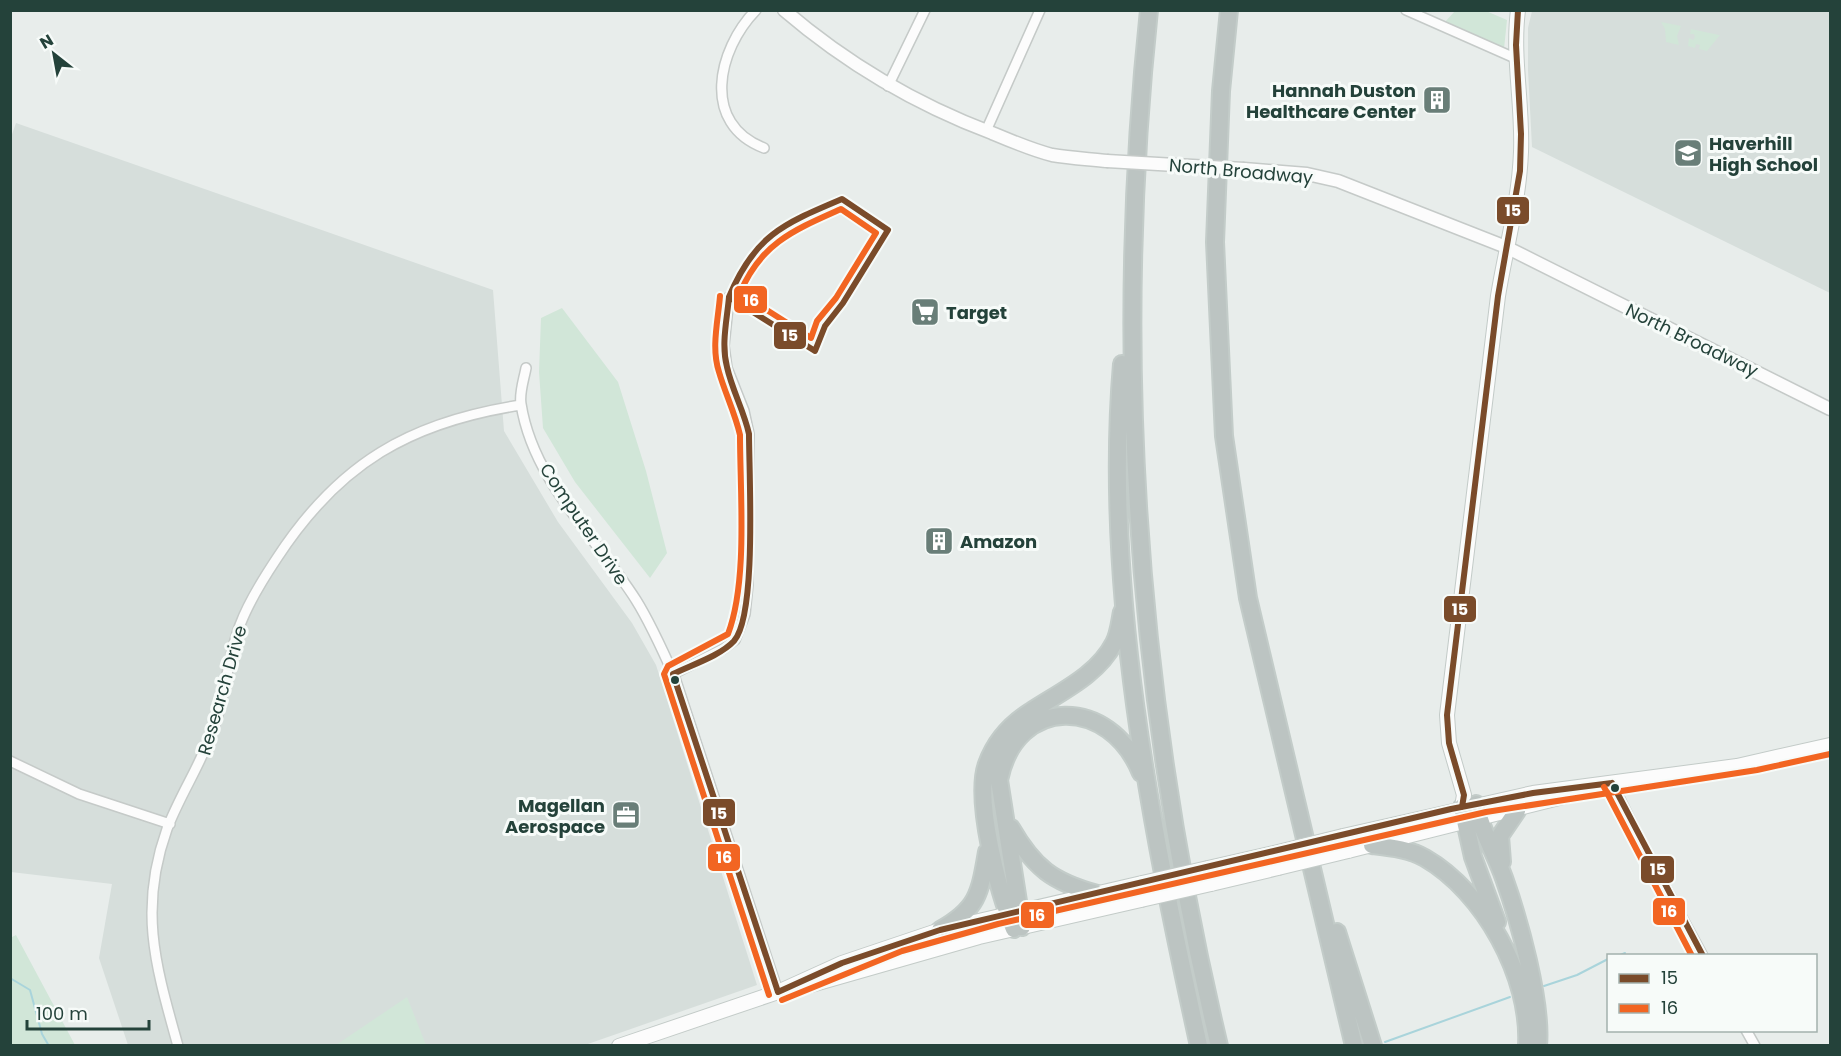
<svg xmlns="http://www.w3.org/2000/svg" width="1841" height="1056" font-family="Poppins,sans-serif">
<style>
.built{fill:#d6dedb}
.green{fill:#d1e6d8}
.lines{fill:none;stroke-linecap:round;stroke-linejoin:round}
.stream{stroke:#a9d4db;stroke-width:2}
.minor-casing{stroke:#c5cac8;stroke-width:12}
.tertiary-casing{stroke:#c5cac8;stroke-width:15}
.secondary-casing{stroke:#c3cbc8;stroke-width:16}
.motorway-casing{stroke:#c3ccc9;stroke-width:20}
.minor{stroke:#fcfcfc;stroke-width:9}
.tertiary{stroke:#fcfcfc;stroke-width:12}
.secondary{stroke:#fcfcfc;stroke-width:14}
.motorway{stroke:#bcc4c2;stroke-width:16}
.tertiary-bridge-casing{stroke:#c5cac8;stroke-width:15;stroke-linecap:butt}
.secondary-bridge-casing{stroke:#c3cbc8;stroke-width:16;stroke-linecap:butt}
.tertiary-bridge{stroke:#fcfcfc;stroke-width:12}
.secondary-bridge{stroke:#fcfcfc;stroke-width:14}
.bus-1-casing{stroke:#f7fbf9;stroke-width:10}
.bus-2-casing{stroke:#f7fbf9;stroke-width:10}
.bus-1{stroke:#7a4b2a;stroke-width:6}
.bus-2{stroke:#f26522;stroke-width:6}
.bus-dot{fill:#24423a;stroke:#f7fbf9;stroke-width:2}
.labels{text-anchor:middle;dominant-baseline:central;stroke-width:6;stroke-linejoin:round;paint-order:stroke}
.poi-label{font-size:18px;font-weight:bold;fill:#24423a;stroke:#f7fbf9;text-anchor:start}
.street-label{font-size:18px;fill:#24423a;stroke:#f7fbf9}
.line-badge{stroke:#f7fbf9;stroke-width:2}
.badge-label{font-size:16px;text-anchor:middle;font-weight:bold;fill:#fff}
</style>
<rect width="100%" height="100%" fill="#e8edeb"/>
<!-- built -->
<path class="built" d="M1532 11H1830V293L1532 147 1528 70V28Z
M16 123 493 290 504 431 558 522 632 623 656 665 757 985 585 1045H128L99 958 112 884 11 872 10 140Z"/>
<!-- green -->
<path class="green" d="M1455 11H1486L1507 20 1504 49 1444 23Z
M1661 22 1681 26 1677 36 1679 45 1666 42 1665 29Z
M1691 29 1719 35H1720L1707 51 1699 49 1700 45 1696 44 1695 48 1688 46 1689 38 1693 40 1695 37 1694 34H1690Z
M562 308 618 382 646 471 667 553 650 578 575 482 543 428 539 372 541 318Z
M16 935 75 1045H11L10 938Z
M407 997 426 1045H336Z"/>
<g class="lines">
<!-- stream -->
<path class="stream" d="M1618 956 1625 953
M10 978 30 990 42 1034 49 1046
M1544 986 1577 975 1608 959
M1385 1042 1510 997"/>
<!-- minor casing -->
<g class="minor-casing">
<path id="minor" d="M756 10C717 50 701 124 764 148
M1406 10 1517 59
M888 86 925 10
M986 131 1040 10
M526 368C524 379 519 393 521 404 533 481 596 537 636 600 651 624 663 651 675 678L778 992
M673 674 723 649 735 640 745 614 748 584 749 434 744 411 727 368 724 346 729 297
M10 761 79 794 170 824
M1612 783 1642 844 1703 956
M1746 1030 1755 1046
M178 1046C156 967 138 910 167 829 181 792 204 760 216 721 226 690 228 656 240 625 249 601 263 579 277 558 339 463 410 422 521 405"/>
</g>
<!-- tertiary casing -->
<g class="tertiary-casing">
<path id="tertiary" d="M784 10C847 64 915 104 992 133 1011 141 1032 150 1052 155 1070 158 1089 159 1107 161
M1244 169 1307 174 1338 181 1506 247 1830 409"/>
</g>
<!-- secondary casing -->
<g class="secondary-casing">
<path id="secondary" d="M1462 807 1464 795 1449 743 1447 715 1498 296C1506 247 1519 202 1521 152 1523 105 1512 57 1518 10
M1343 836 1533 793 1737 766 1830 745
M1348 851 1579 793
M1208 868 1274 853
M1211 884 1278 868
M804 987 979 937 1141 900
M619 1046 778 992 842 963 940 930 1142 883"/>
</g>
<!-- motorway casing -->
<g class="motorway-casing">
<path id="motorway" d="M1149 10C1112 358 1138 706 1219 1046
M1229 10 1221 91 1215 242 1224 436 1248 598 1354 1046
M1122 364C1103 588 1151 827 1199 1046
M1476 804C1481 831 1495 853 1504 878 1519 920 1542 1002 1538 1046
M1462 807 1473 857 1497 922
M1011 828C1034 868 1053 882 1097 894
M1372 845C1389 847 1410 849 1425 858 1484 892 1531 977 1527 1046
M1502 862 1500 836 1517 811
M1022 927 999 780C1016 695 1110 696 1141 773
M1014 929C999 894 974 799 987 764 995 742 1011 724 1030 712 1060 692 1097 676 1114 643 1119 634 1120 621 1122 612
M940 930C978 909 980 893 987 852
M1337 932 1373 1046"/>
</g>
<!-- minor -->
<use href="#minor" class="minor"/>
<!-- tertiary -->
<use href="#tertiary" class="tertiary"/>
<!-- secondary -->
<use href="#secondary" class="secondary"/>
<!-- motorway -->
<use href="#motorway" class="motorway"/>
<!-- tertiary-bridge casing -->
<g class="tertiary-bridge-casing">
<path id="tertiary-bridge" d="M1107 161 1244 169"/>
</g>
<!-- secondary-bridge casing -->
<g class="secondary-bridge-casing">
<path id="secondary-bridge" d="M1274 853 1343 836
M1278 868 1348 851
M1142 883 1208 868
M1141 900 1211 884"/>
</g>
<!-- tertiary-bridge -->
<use href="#tertiary-bridge" class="tertiary-bridge"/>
<!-- secondary-bridge -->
<use href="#secondary-bridge" class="secondary-bridge"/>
<!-- bus-1 casing -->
<g class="bus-1-casing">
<path id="bus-1" d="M842 199 888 230 843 303 825 326 815 351 729 297C755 235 783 224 842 199Z
M729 297C727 320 721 344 727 367 732 390 744 411 749 434 749 474 757 615 734 641 720 656 691 665 673 674L778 992
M1612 783 1703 956
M1462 807 1464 795 1449 743 1447 715 1498 296 1520 171 1521 134 1516 45 1518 10
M778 992 842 963 940 930 1451 809 1533 793 1612 783"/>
</g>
<!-- bus-2 casing -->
<g class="bus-2-casing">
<path id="bus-2" d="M841 209 876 233 836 298 817 321 811 338 740 293C761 243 794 230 841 209Z
M720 296C718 321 711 348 719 372 725 393 735 413 740 435 740 493 748 581 728 634L668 666 664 674 769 995
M1604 787 1692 956
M782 1000 902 951 998 924 1486 812 1757 770 1830 754"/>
</g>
<!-- bus-1 -->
<use href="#bus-1" class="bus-1"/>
<!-- bus-2 -->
<use href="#bus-2" class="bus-2"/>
</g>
<!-- icons -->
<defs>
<g id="building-square" transform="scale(1.5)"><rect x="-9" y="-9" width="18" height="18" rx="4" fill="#697e78" stroke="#f7fbf9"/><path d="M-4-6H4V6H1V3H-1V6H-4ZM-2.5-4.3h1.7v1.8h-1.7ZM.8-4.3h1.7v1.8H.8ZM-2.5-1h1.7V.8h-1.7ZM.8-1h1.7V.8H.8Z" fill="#fff"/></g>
<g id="school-square" transform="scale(1.5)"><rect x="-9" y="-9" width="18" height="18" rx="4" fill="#697e78" stroke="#f7fbf9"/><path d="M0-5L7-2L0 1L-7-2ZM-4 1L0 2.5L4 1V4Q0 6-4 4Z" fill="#fff"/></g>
<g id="supermarket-square" transform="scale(1.5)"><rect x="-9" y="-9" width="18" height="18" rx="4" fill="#697e78" stroke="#f7fbf9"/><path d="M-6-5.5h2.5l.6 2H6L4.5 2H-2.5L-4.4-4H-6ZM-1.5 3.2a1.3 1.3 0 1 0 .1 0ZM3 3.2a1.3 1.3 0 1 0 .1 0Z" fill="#fff"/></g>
<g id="office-square" transform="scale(1.5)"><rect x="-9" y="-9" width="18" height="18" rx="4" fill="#697e78" stroke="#f7fbf9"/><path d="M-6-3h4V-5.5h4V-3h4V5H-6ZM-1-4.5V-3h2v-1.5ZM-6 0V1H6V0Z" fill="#fff"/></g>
</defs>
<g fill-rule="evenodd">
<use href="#building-square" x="1437" y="100"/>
<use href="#school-square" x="1688" y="153"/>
<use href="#supermarket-square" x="925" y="312"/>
<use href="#building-square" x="939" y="541"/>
<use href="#office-square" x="626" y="815"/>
</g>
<!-- markers -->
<g class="bus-dot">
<circle cx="675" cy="680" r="5"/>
<circle cx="1615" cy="788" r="5"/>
</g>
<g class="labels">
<!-- poi labels -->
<g class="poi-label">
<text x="1416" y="90" text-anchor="end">Hannah Duston<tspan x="1416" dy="21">Healthcare Center</tspan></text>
<text x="1709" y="143">Haverhill<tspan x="1709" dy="21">High School</tspan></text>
<text x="946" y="312">Target</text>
<text x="960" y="541">Amazon</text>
<text x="605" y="805" text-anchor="end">Magellan<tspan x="605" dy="21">Aerospace</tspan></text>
</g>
<!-- street labels -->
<g class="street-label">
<text transform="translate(1241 171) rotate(5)">North Broadway</text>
<text transform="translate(1692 340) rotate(26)">North Broadway</text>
<text transform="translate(584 524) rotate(56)">Computer Drive</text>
<text transform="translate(222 690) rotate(-74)">Research Drive</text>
</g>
</g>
<g class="line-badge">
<rect x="1496" y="196" width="34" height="29" rx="6" fill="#7a4b2a"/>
<rect x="733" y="285" width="35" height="29" rx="6" fill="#f26522"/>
<rect x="773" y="321" width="34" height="29" rx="6" fill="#7a4b2a"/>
<rect x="1443" y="595" width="34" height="28" rx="6" fill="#7a4b2a"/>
<rect x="702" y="798" width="34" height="29" rx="6" fill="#7a4b2a"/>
<rect x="707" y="843" width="34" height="29" rx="6" fill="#f26522"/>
<rect x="1640" y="855" width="35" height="29" rx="6" fill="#7a4b2a"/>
<rect x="1652" y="897" width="34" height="29" rx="6" fill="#f26522"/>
<rect x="1020" y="901" width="35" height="28" rx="6" fill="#f26522"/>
</g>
<g class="badge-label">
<text x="1513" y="216">15</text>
<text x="751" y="306">16</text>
<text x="790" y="341">15</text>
<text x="1460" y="615">15</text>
<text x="719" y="819">15</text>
<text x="724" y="863">16</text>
<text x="1658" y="875">15</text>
<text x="1669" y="917">16</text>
<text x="1037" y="921">16</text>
</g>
<!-- border -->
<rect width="1841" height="1056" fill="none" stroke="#24423a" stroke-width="24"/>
<!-- legend -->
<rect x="1607" y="954" width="210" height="78" fill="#f7fbf9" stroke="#a3b1ad" stroke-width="1.5"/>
<rect x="1619" y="974" width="30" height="9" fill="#7a4b2a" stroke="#a3b1ad" stroke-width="1.5"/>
<text x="1661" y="984" font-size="18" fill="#24423a">15</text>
<rect x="1619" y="1004" width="30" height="9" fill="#f26522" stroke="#a3b1ad" stroke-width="1.5"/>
<text x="1661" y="1014" font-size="18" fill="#24423a">16</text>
<!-- north arrow -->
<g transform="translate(54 54) rotate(329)" stroke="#f7fbf9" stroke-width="4.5" paint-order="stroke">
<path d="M0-4.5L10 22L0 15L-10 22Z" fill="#24423a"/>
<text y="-9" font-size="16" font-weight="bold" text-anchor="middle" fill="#24423a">N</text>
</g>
<!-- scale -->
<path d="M27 1020v9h122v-9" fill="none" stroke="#24423a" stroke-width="3"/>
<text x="36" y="1020" font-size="18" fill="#24423a" stroke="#f7fbf9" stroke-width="4.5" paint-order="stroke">100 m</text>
</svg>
